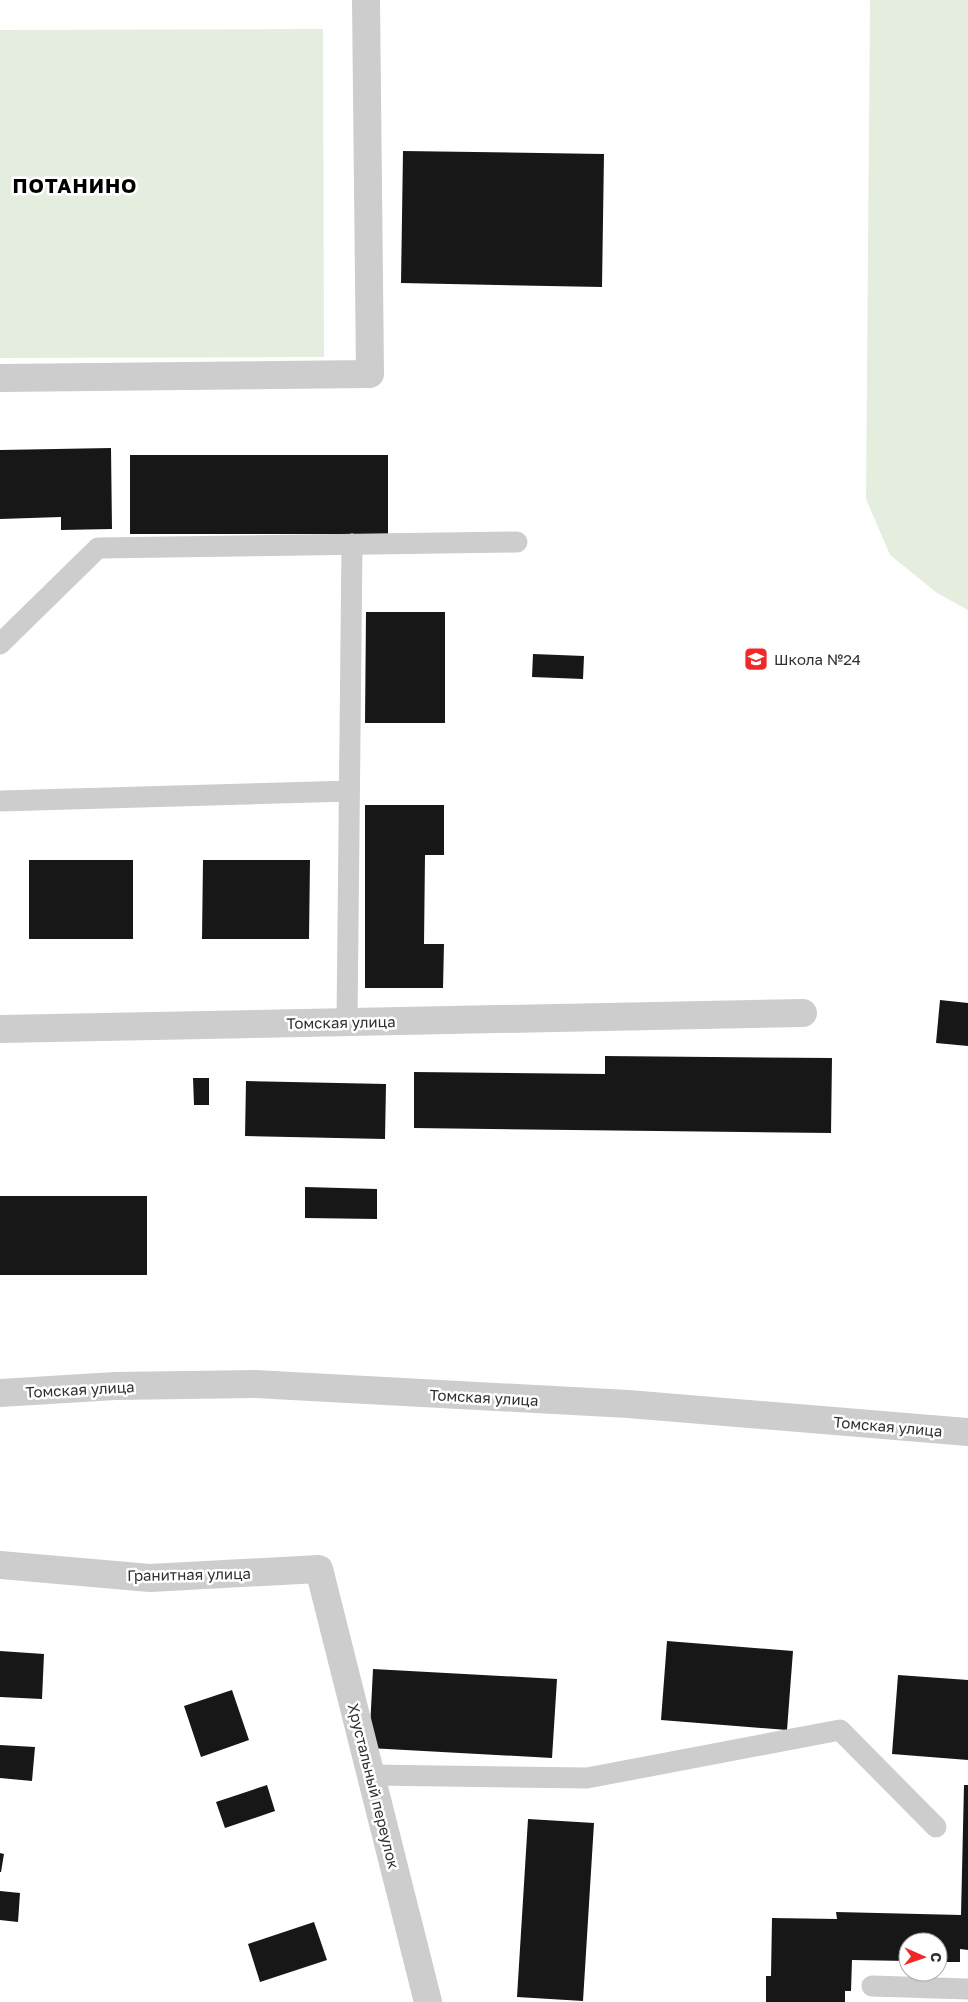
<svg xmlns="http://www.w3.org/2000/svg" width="968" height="2002" font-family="'Golos Text',sans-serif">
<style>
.green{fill:#e5eede}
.building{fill:#171717}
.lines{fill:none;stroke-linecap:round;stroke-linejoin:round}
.service{stroke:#cdcdcd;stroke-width:21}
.minor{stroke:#cdcdcd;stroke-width:28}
.labels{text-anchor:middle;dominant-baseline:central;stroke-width:5;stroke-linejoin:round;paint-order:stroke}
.poi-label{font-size:15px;fill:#303030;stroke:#fff;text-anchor:start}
.street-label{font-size:15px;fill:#303030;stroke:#fff}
.district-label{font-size:20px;font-weight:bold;letter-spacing:1px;fill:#000;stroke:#fff}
</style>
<rect width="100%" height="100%" fill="#fff"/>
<!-- green -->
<path class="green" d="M870 0H968V610L937 593 890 555 866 499Z
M323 29 324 357 0 358V30Z"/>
<!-- building -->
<path class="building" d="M403 151 604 154 602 287 401 283Z
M111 448 112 529 61 530V517L0 519V450Z
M130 455H388V534H130Z
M366 612H445V723H365Z
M533 654 584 656 583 679 532 677Z
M365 805H444V855H425L424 944H444L443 988H365Z
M29 860H133V939H29Z
M203 860H310L309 939H202Z
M940 1000 968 1003V1046L936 1043Z
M605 1056 832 1058 831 1133 414 1128V1072L605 1074Z
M193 1078H209V1105H194Z
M246 1081 386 1084 385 1139 245 1136Z
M305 1187 377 1189V1219L305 1218Z
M0 1196H147V1275H0Z
M667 1641 793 1651 787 1730 661 1720Z
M0 1651 44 1654 42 1699 0 1697Z
M373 1669 557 1679 552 1758 369 1748Z
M898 1675 968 1680V1760L892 1754Z
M232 1690 249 1740 201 1757 184 1706Z
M0 1745 35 1747 32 1781 0 1778Z
M267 1785 275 1811 225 1828 216 1802Z
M964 1785H968V1950L960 1949V1962H938V1942H908V1961L852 1960 851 1991H845V2002H766V1976H771L772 1918 837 1919 836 1912 961 1915Z
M528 1819 594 1823 583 2001 517 1997Z
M0 1853 4 1854 1 1872H0Z
M0 1891 20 1893 18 1922 0 1920Z
M314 1922 327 1960 260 1982 248 1944Z"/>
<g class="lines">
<!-- service -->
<path class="service" d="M0 644 98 548 517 542
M0 801 349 791
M347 1022 352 544
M371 1775 587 1778 840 1730 936 1827
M872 1986 968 1989"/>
<!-- minor -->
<path class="minor" d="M0 378 370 374 366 0
M0 1029 803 1013
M0 1393 115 1386 255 1384 628 1404 968 1432
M0 1565 150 1578 319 1569 428 2002"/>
</g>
<!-- icons -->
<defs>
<g id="school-square" transform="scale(1.25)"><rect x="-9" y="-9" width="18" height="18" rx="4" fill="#f22727" stroke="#fff"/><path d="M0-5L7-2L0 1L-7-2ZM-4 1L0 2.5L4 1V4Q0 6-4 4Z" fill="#fff"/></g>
</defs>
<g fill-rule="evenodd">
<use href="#school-square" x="756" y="659"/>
</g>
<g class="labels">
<!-- poi labels -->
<g class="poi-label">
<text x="774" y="659">Школа №24</text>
</g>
<!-- street labels -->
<g class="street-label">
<text transform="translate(341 1022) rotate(-1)">Томская улица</text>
<text transform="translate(80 1389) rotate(-3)">Томская улица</text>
<text transform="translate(484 1397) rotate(3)">Томская улица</text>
<text transform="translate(888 1426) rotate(5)">Томская улица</text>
<text transform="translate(189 1574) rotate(-1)">Гранитная улица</text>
<text transform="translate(374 1786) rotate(76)">Хрустальный переулок</text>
</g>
<!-- district labels -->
<g class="district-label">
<text x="75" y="185">ПОТАНИНО</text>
</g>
</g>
<!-- north arrow -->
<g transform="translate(923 1957) rotate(92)"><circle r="24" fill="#ffffff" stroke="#acacac"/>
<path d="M0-4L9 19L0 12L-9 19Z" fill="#f22727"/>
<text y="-8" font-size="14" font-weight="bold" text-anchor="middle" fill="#303030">С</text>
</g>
</svg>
